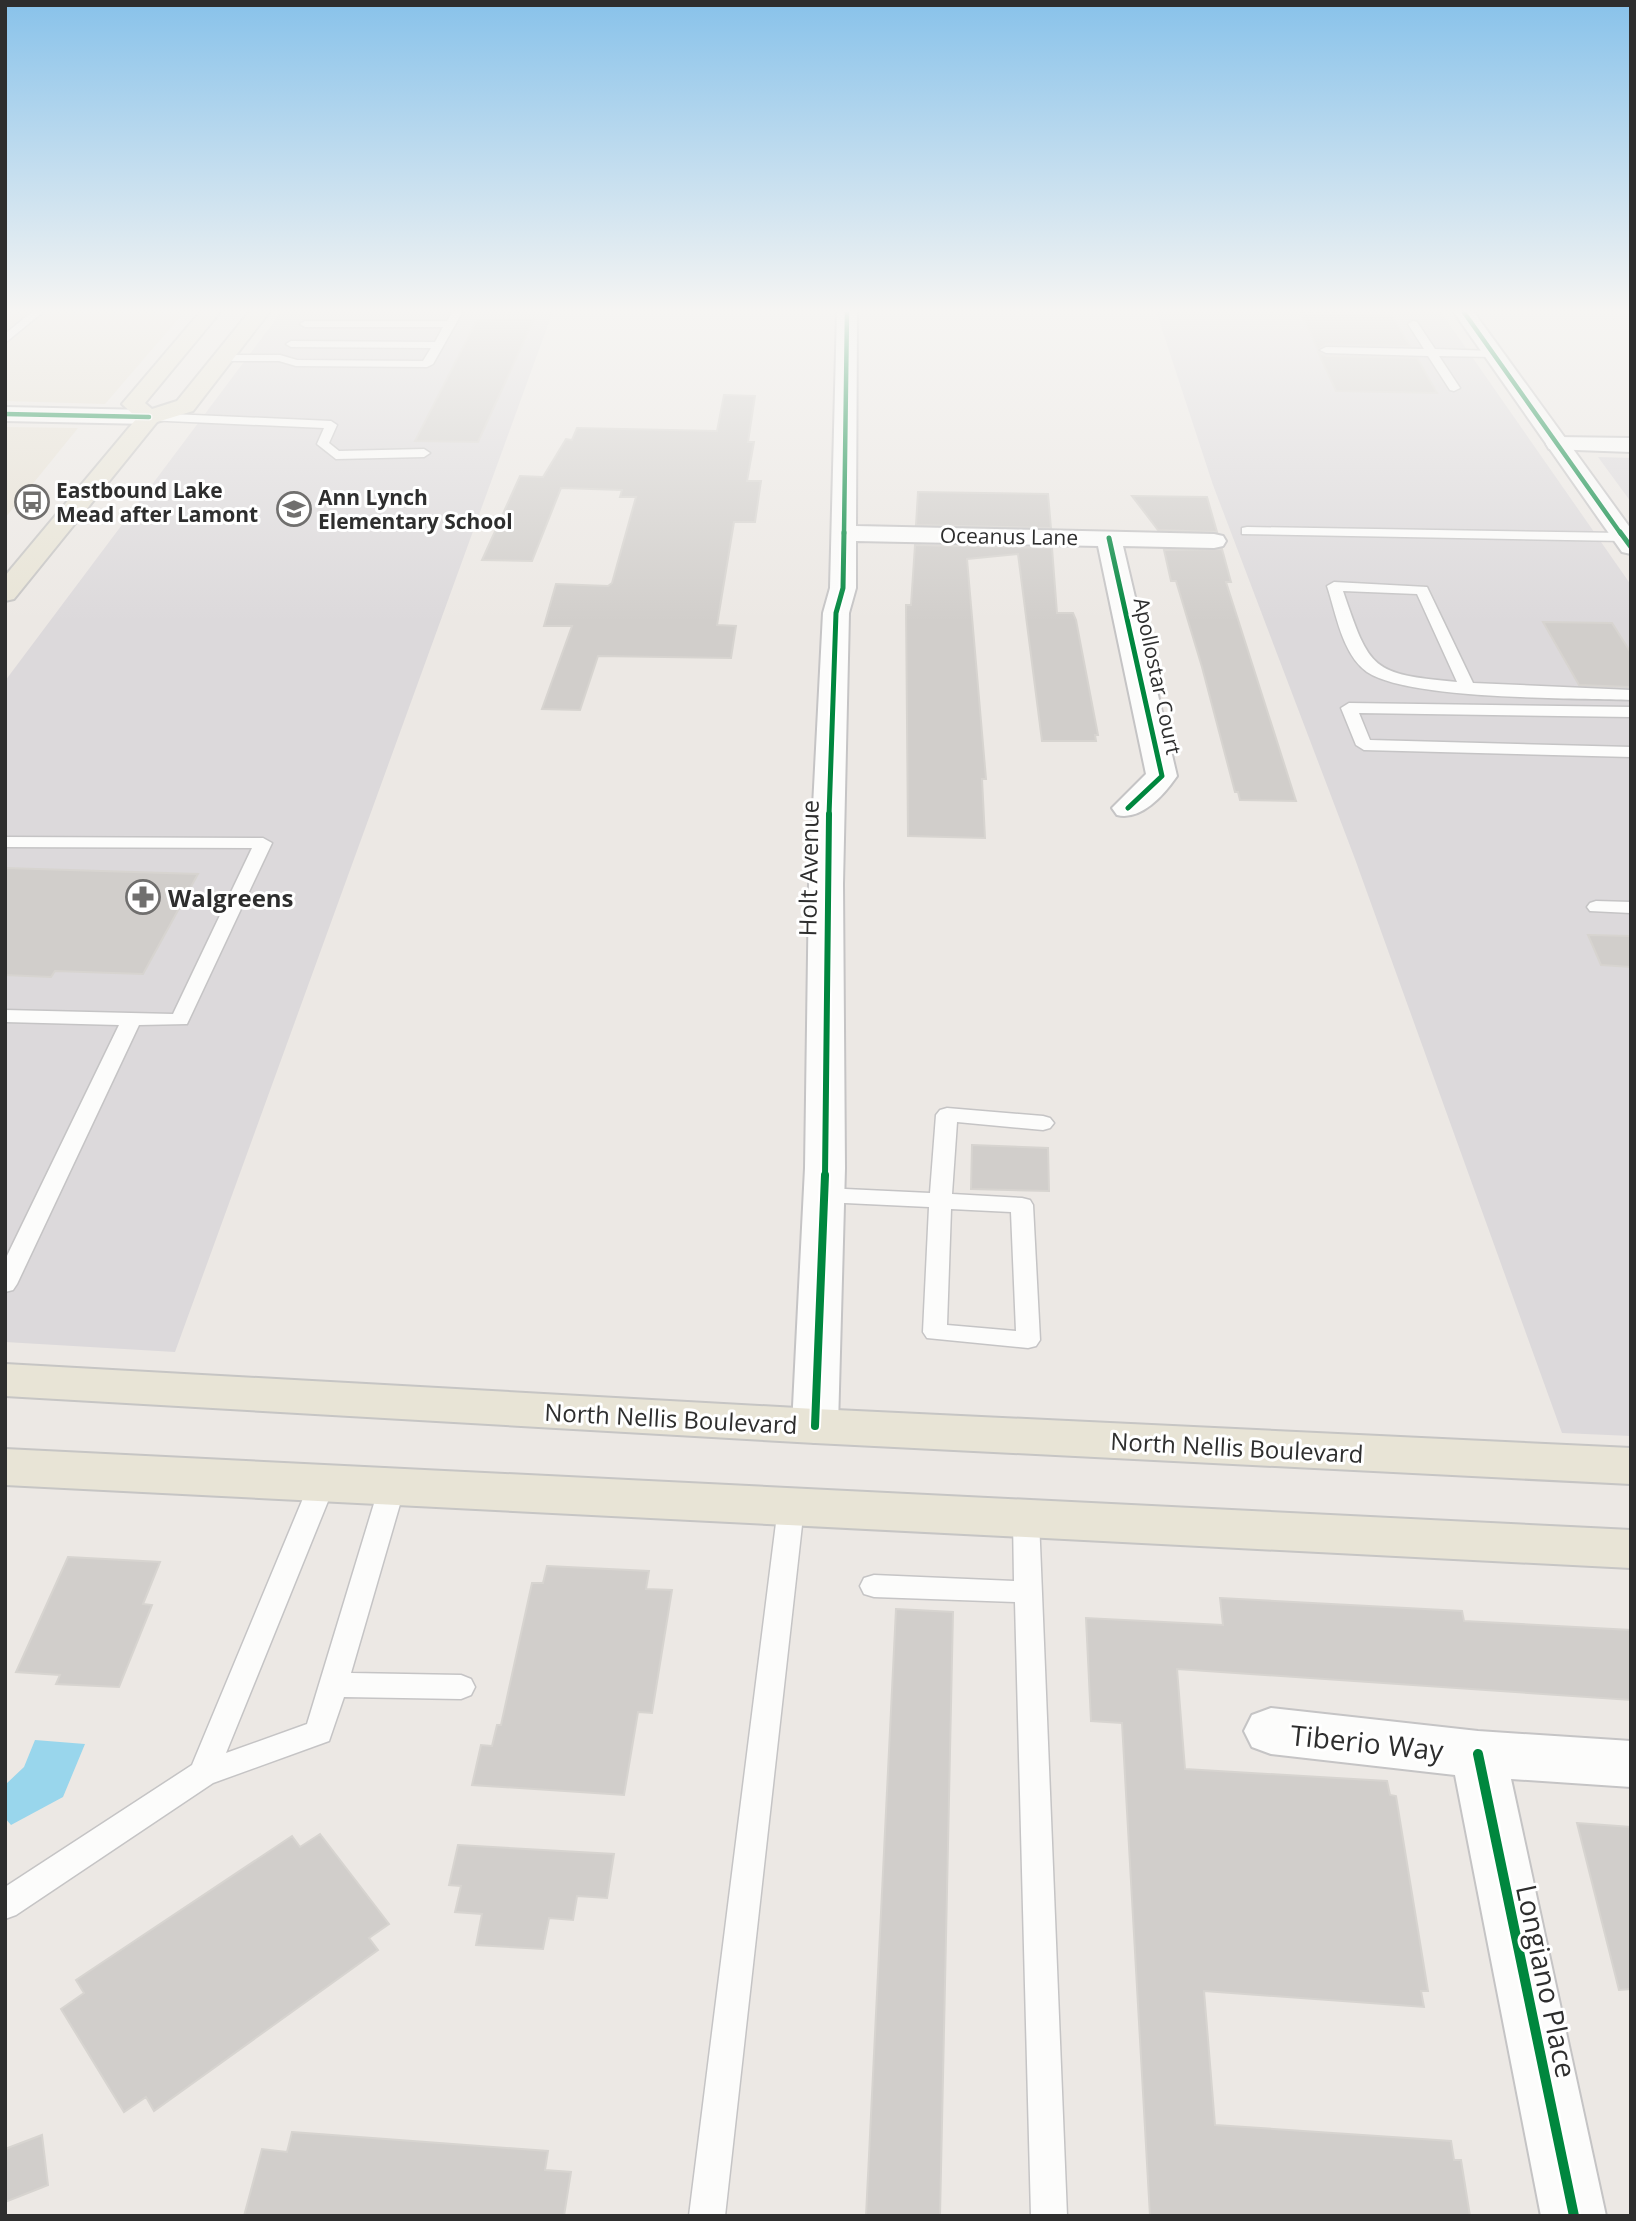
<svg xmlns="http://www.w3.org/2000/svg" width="1636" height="2221" font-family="'Open Sans',sans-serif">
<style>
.industrial{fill:#dcd9db}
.education{fill:#e6e0d3}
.water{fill:#99d6ec}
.building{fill:#d1cecb;stroke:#d7d4d0;stroke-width:2}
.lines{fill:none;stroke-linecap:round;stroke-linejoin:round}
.service-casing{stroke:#c5c4c5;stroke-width:3}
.minor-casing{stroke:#c5c4c5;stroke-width:4}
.tertiary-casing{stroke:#c5c4c5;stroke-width:4}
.primary-casing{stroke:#c6c5c4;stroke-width:4}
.service{fill:#fcfcfb;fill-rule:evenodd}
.minor{fill:#fcfcfb;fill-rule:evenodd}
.tertiary{fill:#fcfcfb;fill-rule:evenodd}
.primary{fill:#e8e4d6;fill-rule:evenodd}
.cycleway-far4-casing{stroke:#fff;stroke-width:7}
.cycleway-far3-casing{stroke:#fff;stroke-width:9}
.cycleway-far2-casing{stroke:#fff;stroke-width:10}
.cycleway-far1-casing{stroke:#fff;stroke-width:12}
.cycleway-casing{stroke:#fff;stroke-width:15}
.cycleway-far4{stroke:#00873e;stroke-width:4.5}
.cycleway-far3{stroke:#00873e;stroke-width:5}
.cycleway-far2{stroke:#00873e;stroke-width:6}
.cycleway-far1{stroke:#00873e;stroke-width:8}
.cycleway{stroke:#00873e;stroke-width:10}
.labels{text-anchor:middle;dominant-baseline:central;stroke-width:6;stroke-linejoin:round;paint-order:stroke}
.far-poi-label{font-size:21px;font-weight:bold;fill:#2e2e2e;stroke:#fff;text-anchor:start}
.far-street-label{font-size:21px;fill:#2e2e2e;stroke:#fff}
.street-label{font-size:24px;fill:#2e2e2e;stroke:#fff}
.poi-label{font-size:24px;font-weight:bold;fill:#2e2e2e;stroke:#fff;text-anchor:start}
.near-street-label{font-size:28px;fill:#2e2e2e;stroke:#fff}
</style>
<rect width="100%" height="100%" fill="#ece8e4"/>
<!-- industrial -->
<path class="industrial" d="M282 311H553L175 1352 5 1342V681Z
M1156 311H1440L1631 585V1436L1562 1433 1355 859 1213 485Z
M1598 457 1631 458V502Z"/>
<!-- education -->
<path class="education" d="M5 311H185L105 404 5 401Z
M5 427 78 428 5 518Z"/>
<!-- water -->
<path class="water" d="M35 1740 85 1744 63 1797 11 1825 5 1818V1785L24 1767Z"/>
<!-- building -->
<path class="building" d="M1301 313 1392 315 1410 346 1326 344 1318 350Z
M499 319H534L478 442 415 441 477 320Z
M1318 352 1326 356 1417 358 1437 393 1336 391Z
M724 395 755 396 748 442H754L747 481H761L755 522H734L717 625 736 626 731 658 598 656 580 710 542 709 572 626H544L556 584 608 586 612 583 636 497H620L622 490 561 488 532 561 482 560 520 476 543 477 566 439 572 440 577 428 717 431Z
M918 492 1048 494 1051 528 916 525Z
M1132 496 1207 497 1217 532 1158 530Z
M915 545 1052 548 1057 613H1073L1076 620 1098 735H1095L1096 741H1042L1018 554 967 559 986 779H982L985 838 908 836 906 605H911Z
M1222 549 1231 582H1226L1296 801 1240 800 1238 792H1235L1202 667 1176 581H1171L1164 550Z
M1543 622 1612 623 1631 653V687L1579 685Z
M5 868 198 874 143 974 55 971 51 977 5 975Z
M1588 935 1631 936V967L1601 965Z
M972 1145 1048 1148 1049 1191 971 1189Z
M68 1557 160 1562 143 1604 152 1605 119 1687 56 1684 60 1675 16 1672Z
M547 1566 649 1571 646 1589 672 1590 652 1713 638 1712 624 1795 472 1785 481 1745 492 1746 497 1725H501L532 1583H543Z
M1220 1598 1462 1611 1464 1621 1631 1630V1700L1177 1669 1185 1769 1387 1781 1390 1795 1396 1796 1428 1991H1421L1424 2007 1204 1991 1215 2125 1451 2141 1454 2160H1461L1470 2216H1150L1122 1723 1091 1721 1086 1618 1223 1625Z
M896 1609 953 1612 940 2216H866Z
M1577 1823 1631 1827V1989L1619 1990Z
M320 1834 389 1924 369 1938 378 1950 154 2111 146 2097 124 2112 61 2009 84 1993 76 1980 292 1836 300 1847Z
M458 1845 614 1854 607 1898 577 1896 573 1920 549 1918 543 1949 476 1945 482 1914 455 1912 461 1886 449 1885Z
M292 2132 548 2151 545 2170 571 2172 564 2216H244L262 2149 287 2152Z
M42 2135 48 2185 5 2202V2149Z"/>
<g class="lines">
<!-- service casing -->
<g class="service-casing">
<path id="service" d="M33 311H44L5 343V334Z
M453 311H463L433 364 427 367 296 366 279 361H222L216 358 222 355H280L297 360 423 361 431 348 291 347 286 344 291 341 435 342 443 327H305L300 324 305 321H447Z
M1413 321 1417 322 1435 349 1493 351 1499 354 1493 357 1439 356 1460 388 1454 391 1450 390 1428 356 1326 353 1320 350 1326 347 1424 349 1408 324Z
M149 413 331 421 337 425 329 443 339 451 424 449 430 453 424 457 336 459 317 444 324 428 145 420V414Z
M1247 527 1623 533 1630 537 1623 541 1242 534V528Z
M1334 582 1427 587 1473 683 1631 690V700C1576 698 1408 700 1367 672 1342 654 1336 613 1327 586ZM1343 591 1417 594 1457 682C1371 674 1370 670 1343 591Z
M1349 703 1631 707V717L1359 713 1370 740 1631 747V757L1364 750 1356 745 1341 708Z
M5 837 263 838 272 843 187 1024 139 1025 17 1284 13 1290 5 1292V1260L119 1025 5 1022V1010L173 1014 252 848 5 847Z
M1596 901 1631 902V913L1590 911 1587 907 1590 903Z
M947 1108 1043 1116 1050 1118 1054 1123 1050 1128 1043 1130 957 1122 952 1194 1022 1198 1030 1200 1033 1205 1040 1340 1036 1346 1028 1348 927 1338 923 1332 929 1207 824 1202 816 1200 813 1195 816 1190 824 1188 930 1193 936 1115 940 1110ZM951 1209 1011 1212 1016 1331 947 1325Z
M322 1474 331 1477 335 1484 226 1753 307 1724 379 1487 383 1480 392 1477 401 1480 405 1487 351 1673 461 1675 471 1679 475 1687 471 1695 461 1699 344 1697 329 1741 213 1783 16 1915 5 1919V1887L192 1765 309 1484 313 1477Z
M791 1497 800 1500 804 1507 725 2216H689L778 1507 782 1500Z
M1026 1509 1035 1512 1039 1519 1067 2216H1031L1015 1602 874 1597 864 1594 860 1586 864 1578 874 1575 1014 1581 1013 1519 1017 1512Z"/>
</g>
<!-- minor casing -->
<g class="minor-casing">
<path id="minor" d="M837 311H857L856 526 1214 534 1223 536 1226 541 1223 546 1214 548 1123 546 1177 776C1164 795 1141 821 1117 815L1112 808 1146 774 1098 546 856 541V588L849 613 843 884 845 1168 838 1426 831 1438 815 1443 799 1438 792 1426 805 1168 809 884 823 613 830 588Z
M1557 437 1631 438V452L1549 449 1546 444 1549 439Z
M1271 1708 1478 1731 1631 1741V1787L1511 1779 1606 2216H1541L1455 1775 1271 1754 1252 1747 1244 1731 1252 1715Z"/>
</g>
<!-- tertiary casing -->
<g class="tertiary-casing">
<path id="tertiary" d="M1453 311H1473L1631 529V554L1622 552Z
M5 407 149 410 157 412 160 417 157 422 149 424 5 421Z"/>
</g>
<!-- primary casing -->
<g class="primary-casing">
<path id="primary" d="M201 311H221L145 403 152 409 177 401 250 311H270L193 411 157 422 14 599 5 601V576L137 418 122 404Z
M5 1364 815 1409 1631 1448V1484L815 1443 5 1396Z
M5 1449 1631 1530V1568L5 1485Z"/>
</g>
<!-- service -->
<use href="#service" class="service"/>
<!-- minor -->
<use href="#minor" class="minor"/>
<!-- tertiary -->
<use href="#tertiary" class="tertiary"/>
<!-- primary -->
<use href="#primary" class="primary"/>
<!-- cycleway-far4 casing -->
<g class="cycleway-far4-casing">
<path id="cycleway-far4" d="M1463 311 1621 534
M5 414 149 417
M844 534 847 311"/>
</g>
<!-- cycleway-far3 casing -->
<g class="cycleway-far3-casing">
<path id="cycleway-far3" d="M1620 532 1631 547
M1109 538 1162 776 1128 808
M829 816 836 613 843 588 844 532"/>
</g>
<!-- cycleway-far2 casing -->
<g class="cycleway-far2-casing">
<path id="cycleway-far2" d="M825 1177 829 814"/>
</g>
<!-- cycleway-far1 casing -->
<g class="cycleway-far1-casing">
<path id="cycleway-far1" d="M815 1426 825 1175"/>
</g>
<!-- cycleway casing -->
<g class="cycleway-casing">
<path id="cycleway" d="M1478 1754 1574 2216"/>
</g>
<!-- cycleway-far4 -->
<use href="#cycleway-far4" class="cycleway-far4"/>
<!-- cycleway-far3 -->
<use href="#cycleway-far3" class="cycleway-far3"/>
<!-- cycleway-far2 -->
<use href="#cycleway-far2" class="cycleway-far2"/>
<!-- cycleway-far1 -->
<use href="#cycleway-far1" class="cycleway-far1"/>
<!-- cycleway -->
<use href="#cycleway" class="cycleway"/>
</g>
<!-- sky -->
<linearGradient id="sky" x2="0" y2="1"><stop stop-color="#88c2ea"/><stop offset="0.5" stop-color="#f6f5f3"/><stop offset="1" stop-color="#f6f5f3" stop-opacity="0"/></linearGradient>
<rect width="1636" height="622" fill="url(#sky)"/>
<!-- icons -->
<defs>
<g id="bus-ring" transform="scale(1.75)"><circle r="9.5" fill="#fff" stroke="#706f6e" stroke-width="1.5"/><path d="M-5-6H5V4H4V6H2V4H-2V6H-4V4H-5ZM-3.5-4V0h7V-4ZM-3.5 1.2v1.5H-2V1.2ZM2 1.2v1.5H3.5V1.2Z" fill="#706f6e"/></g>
<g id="school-ring" transform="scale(1.75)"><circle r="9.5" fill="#fff" stroke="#706f6e" stroke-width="1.5"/><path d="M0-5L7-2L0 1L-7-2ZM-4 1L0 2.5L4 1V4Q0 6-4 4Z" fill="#706f6e"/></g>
<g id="pharmacy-ring" transform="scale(1.75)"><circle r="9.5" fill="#fff" stroke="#706f6e" stroke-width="1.5"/><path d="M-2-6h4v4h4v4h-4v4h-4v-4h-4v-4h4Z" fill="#706f6e"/></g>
</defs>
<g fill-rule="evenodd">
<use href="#bus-ring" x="32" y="502"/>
<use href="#school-ring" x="294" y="509"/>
<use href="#pharmacy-ring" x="143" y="897"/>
</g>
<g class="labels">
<!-- far-poi labels -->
<g class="far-poi-label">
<text x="56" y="490">Eastbound Lake<tspan x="56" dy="24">Mead after Lamont</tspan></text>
<text x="318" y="497">Ann Lynch<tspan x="318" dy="24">Elementary School</tspan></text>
</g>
<!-- far-street labels -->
<g class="far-street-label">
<text transform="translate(1009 536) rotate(1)">Oceanus Lane</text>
<text transform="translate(1158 676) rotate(78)">Apollostar Court</text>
</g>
<!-- street labels -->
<g class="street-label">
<text transform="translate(808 868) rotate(-89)">Holt Avenue</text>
<text transform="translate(671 1418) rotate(3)">North Nellis Boulevard</text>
<text transform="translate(1237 1447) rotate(3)">North Nellis Boulevard</text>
</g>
<!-- poi labels -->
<g class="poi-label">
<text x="168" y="897">Walgreens</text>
</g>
<!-- near-street labels -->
<g class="near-street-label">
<text transform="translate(1367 1742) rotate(6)">Tiberio Way</text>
<text transform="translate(1547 1981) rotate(78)">Longiano Place</text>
</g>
</g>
<!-- border -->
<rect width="1636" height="2221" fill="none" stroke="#2e2e2e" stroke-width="14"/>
</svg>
